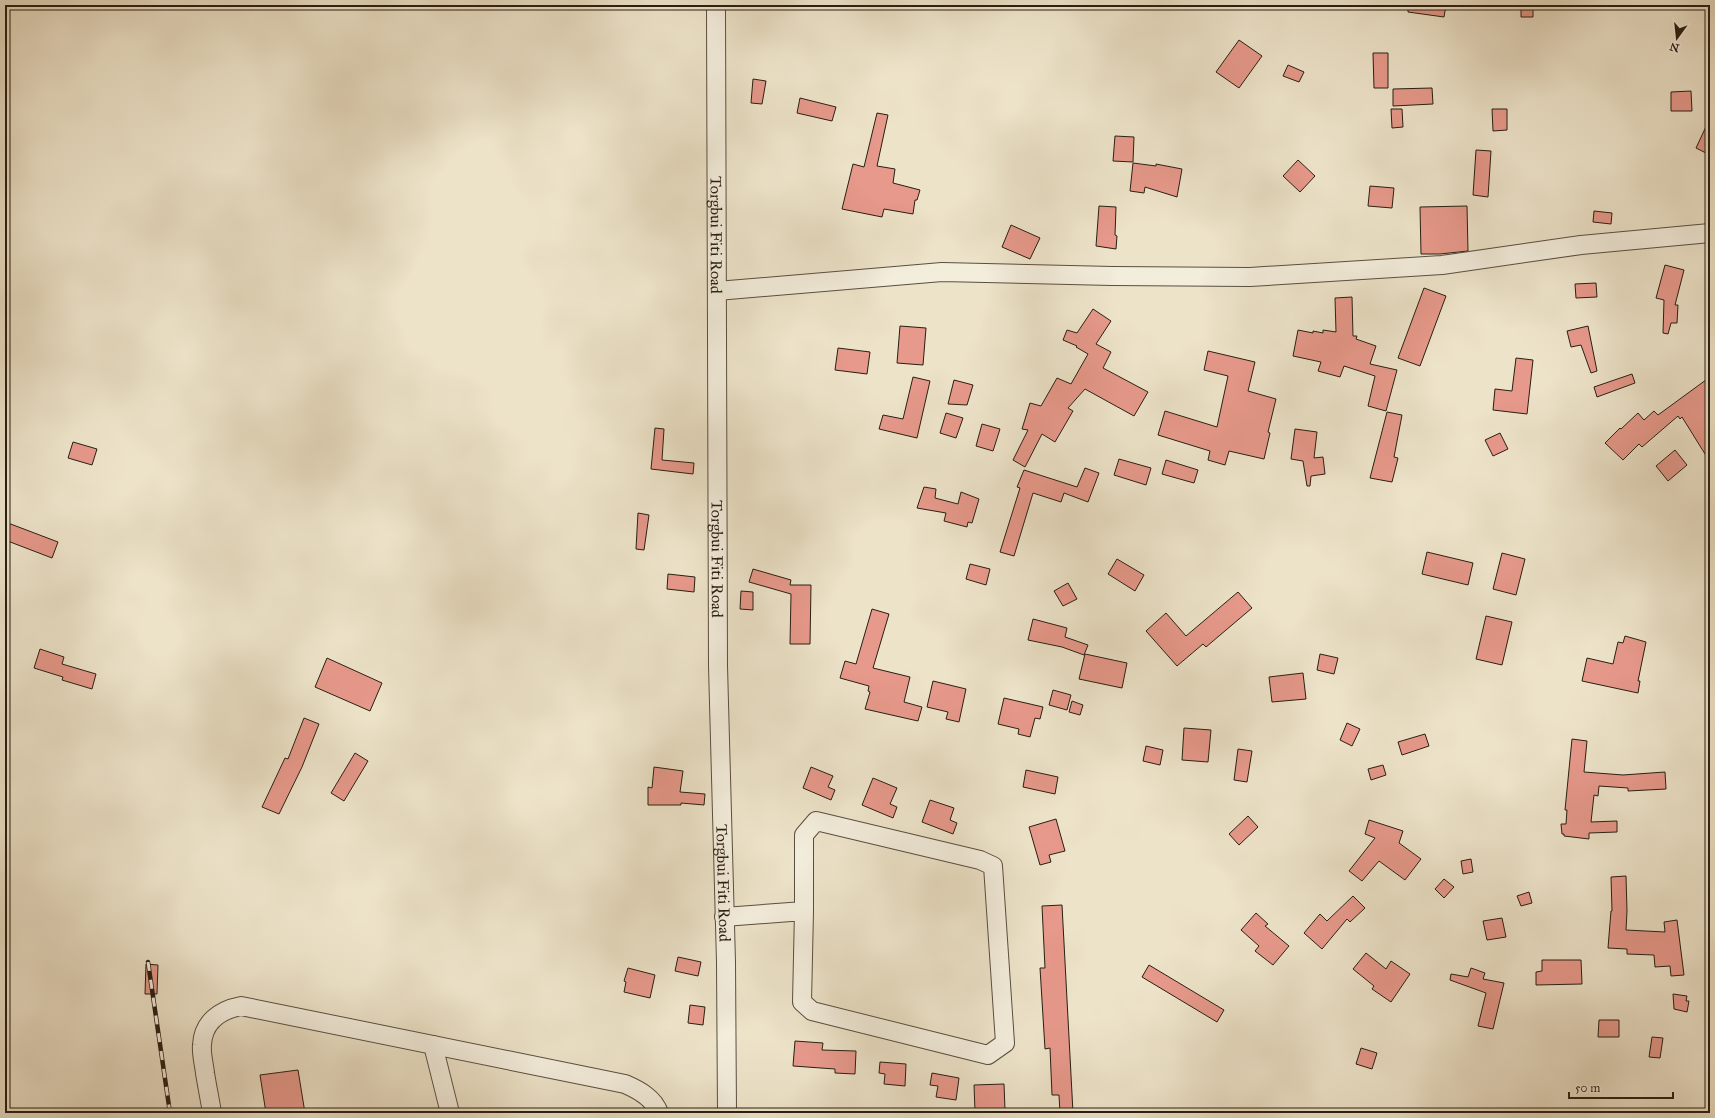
<svg xmlns="http://www.w3.org/2000/svg" width="1715" height="1118" font-family="'IM FELL Great Primer',serif">
<style>
.building{fill:#e7998b;stroke:#281e12}
.lines{fill:none;stroke-linecap:round;stroke-linejoin:round}
.minor-casing{stroke:#594f40;stroke-width:20}
.minor{stroke:#f3eddc;stroke-width:18}
.rail-casing{stroke:#281e12;stroke-width:4.5}
.rail{stroke:#f3eddc;stroke-width:3;stroke-dasharray:9;stroke-linecap:butt}
.labels{text-anchor:middle;dominant-baseline:central;stroke-width:3;stroke-linejoin:round;paint-order:stroke}
.street-label{font-size:16px;fill:#281e12;stroke:#f3eddc}
</style>
<rect width="100%" height="100%" fill="#ede3c9"/>
<filter id="stains"><feTurbulence type="fractalNoise" baseFrequency=".005" numOctaves="4"/><feColorMatrix values="0 0 0 0 .2 0 0 0 0 .09 0 0 0 0 .02 0 0 0 .5 -.17"/></filter>
<radialGradient id="worn" r=".72"><stop offset=".6" stop-color="#630" stop-opacity="0"/><stop offset="1" stop-color="#630" stop-opacity=".3"/></radialGradient>
<!-- building -->
<path class="building" d="M1408 5H1446L1444 17 1408 12Z
M1521 5H1533V17H1521Z
M1239 40 1262 56 1239 88 1216 72Z
M1373 53H1388V88H1374Z
M1288 65 1304 72 1299 82 1283 76Z
M753 79 766 81 762 104 751 103Z
M1432 88 1433 104 1393 106V89Z
M1691 91 1692 111H1671V92Z
M800 98 836 107 832 121 797 113Z
M1391 109H1402L1403 127 1392 128Z
M1492 109H1507V130L1493 131Z
M877 113 888 115 877 166 895 169 893 183 920 190 917 200H915L913 214 884 209 882 217 842 209 853 164 864 167Z
M1710 118V155L1696 148Z
M1115 136 1134 137 1133 162 1113 161Z
M1476 150 1491 151 1488 197 1473 195Z
M1298 160 1315 176 1300 192 1283 176Z
M1133 163 1156 166V164L1182 169 1177 197 1145 187 1144 193 1130 191Z
M1370 186 1394 188 1392 208 1368 206Z
M1099 206 1116 207 1115 235 1117 236 1116 249 1096 246Z
M1467 206 1468 251 1440 254H1421L1420 207Z
M1594 211 1612 213 1611 224 1593 222Z
M1011 225 1040 238 1030 259 1002 247Z
M1665 265 1684 270 1675 305H1678L1677 323H1671L1668 334 1663 333 1664 300 1656 298Z
M1596 283 1597 297 1576 298 1575 284Z
M1424 288 1446 296 1420 366 1398 358Z
M1352 297 1353 336H1357L1356 339 1376 346 1370 364 1397 370 1386 411 1368 406 1375 376 1344 366 1340 377 1318 371 1321 362 1293 356 1298 330 1313 333V331L1323 333V330L1336 332 1335 298Z
M1093 309 1111 321 1096 344 1111 352 1103 368 1148 392 1134 416 1085 389 1068 408 1073 411 1055 442 1042 434 1025 467 1013 460 1028 430 1022 429 1030 403 1041 406 1057 378 1071 384 1088 354 1076 347 1077 346 1063 340 1067 330 1077 333Z
M900 326 926 328 923 365 897 363Z
M1588 326 1597 371 1591 373 1581 345 1571 347 1567 331Z
M838 348 870 352 867 374 835 370Z
M1208 351 1255 362 1248 391 1276 399 1268 432 1270 433 1264 459 1229 451 1225 465 1208 460 1210 451 1158 435 1165 411 1217 427 1228 376 1204 370Z
M1516 358 1533 360 1527 414 1493 410 1495 389 1512 391Z
M1632 374 1635 383 1597 397 1594 387Z
M913 377 930 381 917 438 879 429 883 415 903 419Z
M1710 377V462L1682 417 1680 419 1678 416 1642 447 1639 444 1623 460 1605 443 1620 428 1621 429 1638 413 1644 420 1654 411 1658 415Z
M954 380 973 385 967 405 948 404Z
M1387 412 1402 415 1394 457 1398 458 1392 482 1370 478Z
M946 413 963 418 956 438 940 433Z
M982 424 1000 429 993 451 976 446Z
M655 428 664 429 662 460 694 463 693 474 651 469Z
M1295 429 1317 432 1314 458 1323 457 1325 474 1311 476 1310 486H1307L1303 461 1291 459Z
M1500 433 1508 449 1493 456 1485 440Z
M73 442 97 449 92 465 68 458Z
M1675 450 1687 465 1668 481 1656 466Z
M1119 459 1151 468 1146 485 1114 475Z
M1166 460 1198 470 1194 483 1162 474Z
M1085 468 1099 473 1088 502 1064 493 1061 502 1033 493 1014 556 1000 552 1020 488 1017 487 1024 470 1077 487Z
M924 487 936 489 935 498 958 504 961 492 979 499 972 523 968 522 967 527 944 521 946 513 917 508Z
M638 513 649 515 644 550 636 549Z
M8 523 58 542 52 558 5 540V531Z
M1427 552 1473 563 1468 585 1422 574Z
M1502 553 1525 559 1516 595 1493 589Z
M1117 559 1144 575 1135 591 1108 574Z
M970 564 990 569 986 585 966 579Z
M753 569 791 580 790 585H811L810 644H790L791 594 749 582Z
M668 574 695 577 694 592 667 589Z
M1068 583 1077 599 1063 606 1054 591Z
M741 591 753 592V610L740 609Z
M1238 592 1252 608 1206 647 1203 644 1177 666 1146 631 1166 613 1186 636Z
M872 609 889 614 873 668 910 677 904 702 922 707 918 721 865 709 870 692 868 691 869 686 840 678 845 661 856 664Z
M1486 616 1512 622 1502 665 1476 659Z
M1033 619 1067 628 1065 637 1088 645 1084 655 1062 647 1028 640Z
M1625 636 1646 642 1638 681H1640L1638 693 1582 681 1587 658 1613 664 1618 642 1623 643Z
M40 649 64 657 62 664 96 674 92 689 62 680 63 677 34 668Z
M1085 654 1127 663 1122 688 1079 679Z
M1320 654 1338 658 1334 674 1317 670Z
M327 658 382 683 370 711 315 687Z
M1303 673 1306 699 1272 702 1269 677Z
M933 681 966 689 959 722 946 719 948 712 927 707Z
M1053 690 1071 695 1067 710 1049 705Z
M1004 698 1043 707 1040 719 1035 718 1030 737 1018 734 1019 729 998 724Z
M1072 701 1083 705 1080 715 1069 712Z
M304 718 319 724 302 767 279 814 262 807 285 758 288 759Z
M1347 723 1360 729 1352 746 1340 740Z
M1184 728 1211 730 1208 762 1182 760Z
M1425 734 1429 746 1402 755 1398 742Z
M1572 739 1587 741 1584 772 1623 775 1665 772 1666 789 1628 791V788L1599 786 1598 796 1594 795 1591 822 1617 821V832L1589 833V839L1564 836V834H1562L1561 824H1566L1567 810H1565Z
M1146 746 1163 750 1160 765 1143 761Z
M1238 749 1252 751 1247 782 1234 780Z
M355 753 368 761 344 801 331 793Z
M1383 765 1386 775 1371 780 1368 769Z
M654 767 683 771 680 792 705 794 704 805 681 803V805H648V787L652 788Z
M811 767 833 776 828 787 835 790 831 800 803 788Z
M1026 770 1058 777 1055 794 1023 787Z
M873 778 897 788 890 804 897 807 893 818 862 805Z
M930 800 954 808 950 820 957 823 953 834 922 822Z
M1248 816 1258 827 1239 845 1229 834Z
M1056 819 1065 851 1049 855 1051 862 1040 865 1029 827Z
M1369 820 1403 831 1399 843 1421 859 1405 880 1379 861 1362 881 1349 871 1375 838 1365 834Z
M1471 859 1473 872 1463 874 1461 861Z
M1626 876 1627 911 1626 930 1665 932 1664 922 1677 920 1684 975 1671 976 1670 966 1655 967 1654 955 1627 954V949L1608 948 1611 911H1612L1611 877Z
M1444 879 1454 887 1444 898 1435 889Z
M1529 892 1532 903 1521 906 1517 896Z
M1353 896 1365 908 1350 922 1347 919 1322 949 1304 933 1320 914 1327 921Z
M1062 905 1073 1113H1060L1059 1095H1052L1050 1048 1045 1049 1040 968H1045L1042 906Z
M1256 913 1268 924 1265 926 1289 946 1273 965 1255 951 1259 946 1241 930Z
M1502 918 1506 937 1487 940 1483 921Z
M1366 953 1386 969 1391 961 1410 974 1391 1002 1372 989 1374 986 1353 969Z
M678 957 701 962 698 976 675 971Z
M1542 960H1581L1582 984 1536 985V972L1542 971Z
M146 964 158 965 157 994H145Z
M1149 965 1224 1010 1217 1022 1142 977Z
M628 968 655 975 650 998 624 992 626 982 624 981Z
M1471 968 1485 973 1483 979 1504 983 1493 1029 1478 1026 1486 993 1450 980 1451 974 1468 977Z
M1673 994 1687 996 1686 1001H1689L1687 1012 1674 1009Z
M690 1005 705 1007 703 1025 688 1023Z
M1599 1020H1619V1037H1598Z
M1652 1037 1663 1038 1660 1058 1649 1057Z
M795 1041 823 1043 822 1050 856 1051 855 1074 835 1073V1069L793 1066Z
M1361 1048 1377 1053 1372 1069 1356 1064Z
M880 1062 906 1064 905 1086 884 1084 885 1074 879 1073Z
M298 1070 305 1113H266L260 1075Z
M932 1073 959 1078 956 1100 936 1097 938 1086 930 1085Z
M1004 1084 1005 1110 975 1111 974 1085Z"/>
<g class="lines">
<!-- minor casing -->
<g class="minor-casing">
<g id="minor">
<path id="s1" d="M716 5 718 666 726 962 727 1113"/>
<path d="M717 291 942 272 1112 276 1250 277 1442 265 1581 245 1710 233"/>
<path d="M724 917 804 911 802 1002 812 1011 988 1055 1005 1043 993 866 980 860 816 821 804 835V911"/>
<path d="M433 1045 450 1113"/>
<path d="M212 1113C210 1100 207 1086 205 1073 204 1064 201 1053 202 1045 203 1022 220 1010 241 1006L625 1084C639 1090 654 1098 659 1113"/>
</g>
</g>
<!-- minor -->
<use href="#minor" class="minor"/>
<!-- rail casing -->
<g class="rail-casing">
<path id="rail" d="M148 962 170 1113"/>
</g>
<!-- rail -->
<use href="#rail" class="rail"/>
</g>
<g class="labels">
<!-- street labels -->
<g class="street-label">
<text stroke="none"><textPath href="#s1" startOffset="230">Torgbui Fiti Road</textPath></text>
<text stroke="none"><textPath href="#s1" startOffset="554">Torgbui Fiti Road</textPath></text>
<text stroke="none"><textPath href="#s1" startOffset="878">Torgbui Fiti Road</textPath></text>
</g>
</g>
<!-- margin -->
<rect width="1715" height="1118" fill="none" stroke="#ede3c9" stroke-width="20"/>
<rect x="6" y="6" width="1703" height="1106" fill="none" stroke="#281e12" stroke-width="2"/>
<rect x="10" y="10" width="1695" height="1098" fill="none" stroke="#281e12"/>
<!-- north arrow -->
<g transform="translate(1677 38) rotate(195)" stroke="#f3eddc" stroke-width="3" paint-order="stroke">
<path d="M0-3L7 15L0 10L-7 15Z" fill="#281e12"/>
<text y="-6" font-size="11" font-weight="bold" text-anchor="middle" fill="#281e12">N</text>
</g>
<!-- scale -->
<path d="M1569 1092v6h104v-6" fill="none" stroke="#281e12" stroke-width="2"/>
<text x="1575" y="1092" font-size="12" fill="#281e12" stroke="#f3eddc" stroke-width="3" paint-order="stroke">50 m</text>
<rect width="100%" height="100%" filter="url(#stains)"/>
<rect width="100%" height="100%" fill="url(#worn)"/>
</svg>
